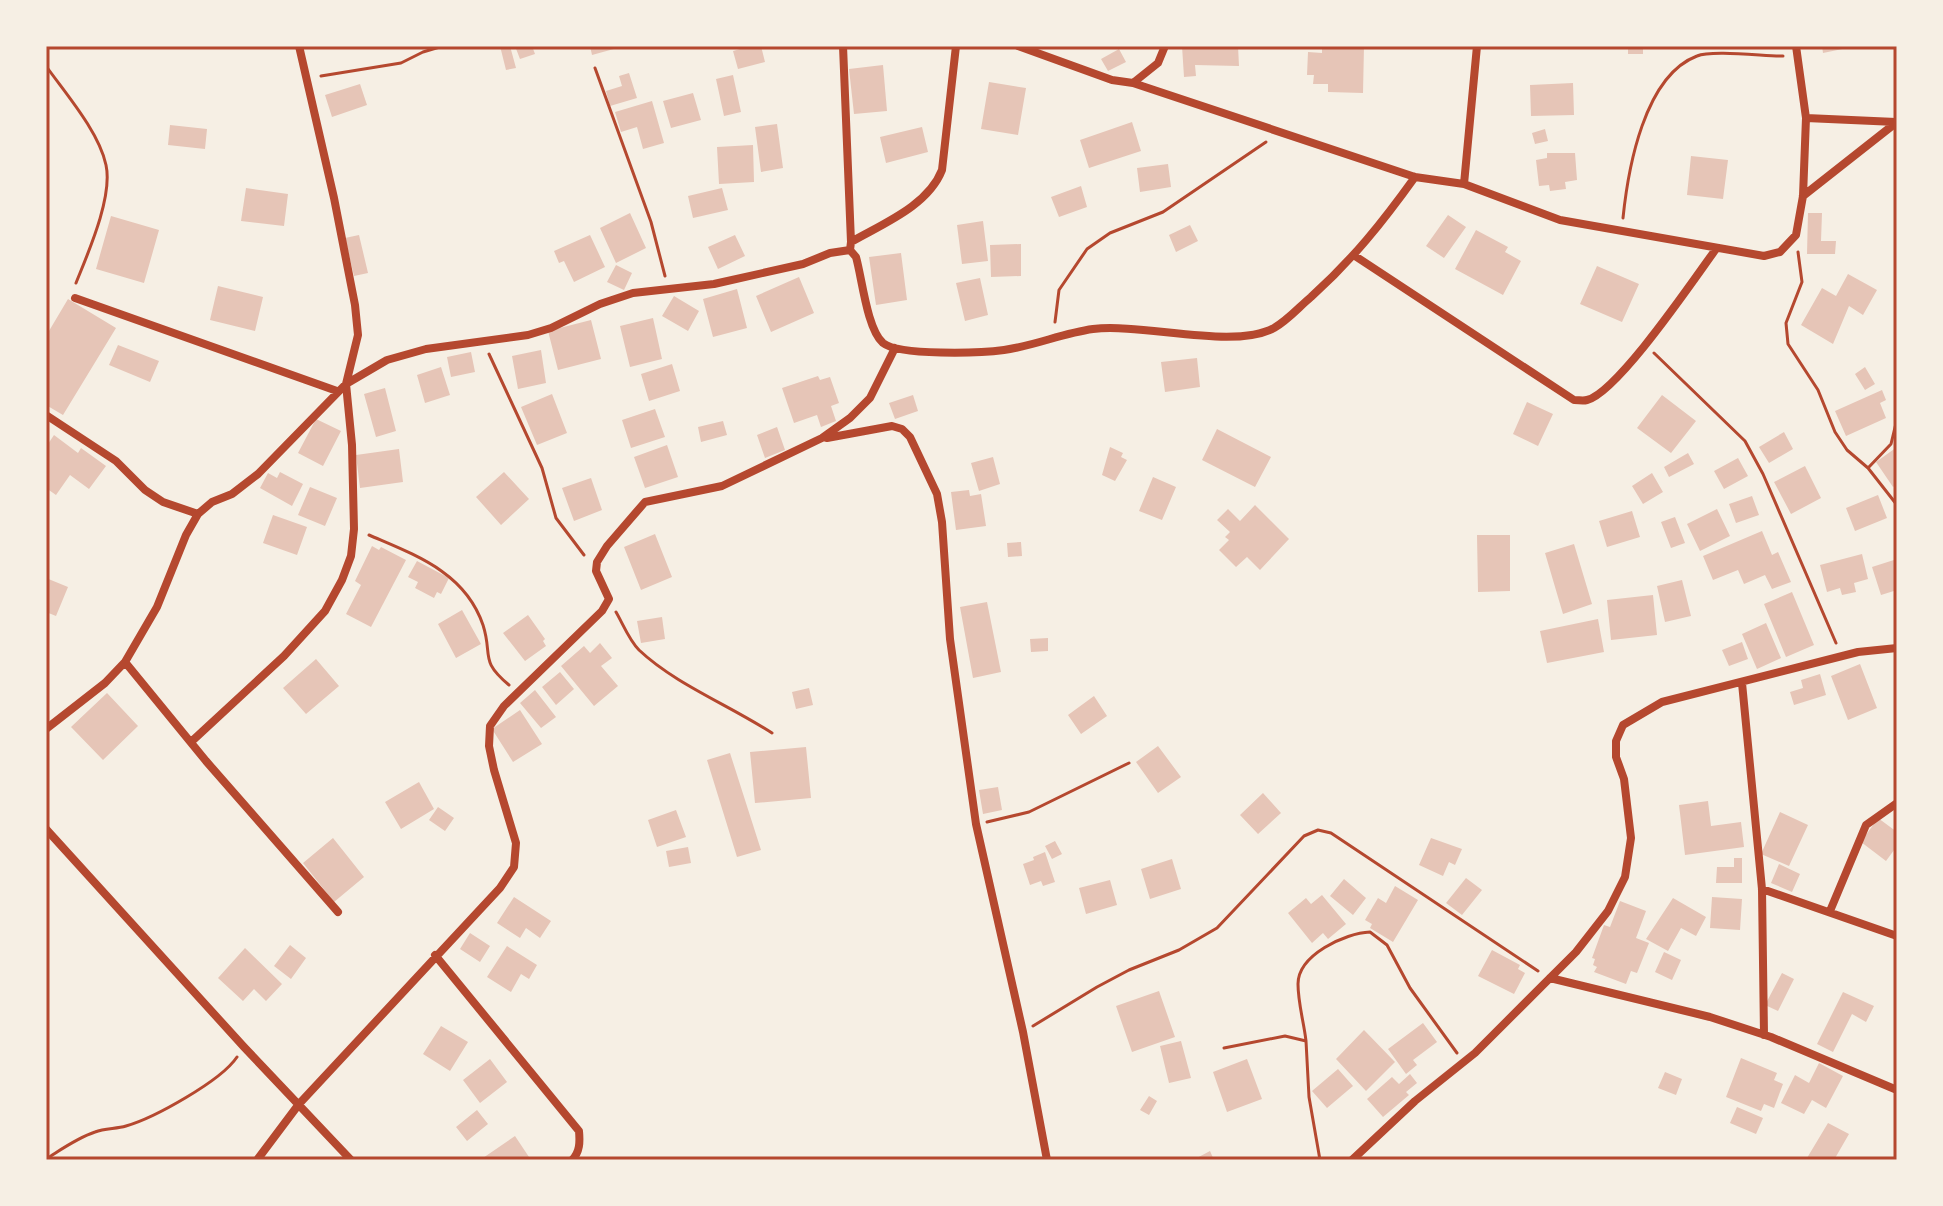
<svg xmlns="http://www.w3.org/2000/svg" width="1943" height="1206" font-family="Spectral,serif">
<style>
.building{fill:#e6c5b7}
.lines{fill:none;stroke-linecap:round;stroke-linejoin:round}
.path{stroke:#b5482f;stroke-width:3}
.minor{stroke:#b5482f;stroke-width:8}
.neatline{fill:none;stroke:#b5482f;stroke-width:3}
</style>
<rect width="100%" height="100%" fill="#f6efe4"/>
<!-- building -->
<path class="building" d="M500 46H510L516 68 506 70Z
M515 46H532L535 54 520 59Z
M590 46H621V47L592 55Z
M751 46H761L765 62 738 69 733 51Z
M1182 46H1238L1239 66 1195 65 1196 76 1184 77Z
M1322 46H1364L1363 93 1328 92V84H1313L1314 75H1307L1308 52 1322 53Z
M1628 46H1643V54H1628Z
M1822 46H1852V47L1823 53Z
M1119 49 1126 62 1108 71 1101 59Z
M883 65 887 111 854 114 849 69Z
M629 73 637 98 610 106 606 91 622 86 619 76Z
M733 75 741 112 724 116 716 79Z
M989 82 1026 88 1018 135 981 129Z
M1573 83 1574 115 1531 116 1530 85Z
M360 84 367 105 332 117 325 95Z
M693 93 701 120 671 128 663 101Z
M652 101 664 143 643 149 637 127 621 132 615 112Z
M1132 122 1141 151 1089 168 1080 140Z
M777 124 783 168 761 172 755 127Z
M170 125 207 129 205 149 168 145Z
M922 127 928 152 886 163 880 137Z
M1545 129 1548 141 1535 144 1532 133Z
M753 145 754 182 719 184 717 147Z
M1547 153H1575L1577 180 1565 182 1566 189 1550 191 1549 185 1539 186 1536 160 1547 158Z
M1691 156 1728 160 1723 199 1687 195Z
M1168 164 1171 187 1140 192 1137 168Z
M1081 186 1087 207 1059 217 1051 197Z
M246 188 288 194 284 226 241 221Z
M722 188 728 210 693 218 688 196Z
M630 213 646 248 616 263 600 228Z
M1808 213H1822L1821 241H1836L1835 254H1807Z
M1448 215 1466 227 1444 258 1426 246Z
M111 216 159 230 144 283 96 269Z
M983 221 988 261 962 264 957 225Z
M1190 225 1198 241 1176 252 1169 235Z
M1476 230 1508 247 1505 252 1521 261 1503 295 1455 269Z
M359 235 368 273 354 276 345 238Z
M590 235 605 267 574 282 564 261 559 263 554 251Z
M735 235 745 256 718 269 708 247Z
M1021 244V276L991 277 990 245Z
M901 253 907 300 876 305 869 257Z
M616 265 632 273 624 290 607 282Z
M1597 266 1639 284 1622 322 1580 304Z
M1848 274 1877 290 1863 315 1849 306 1833 344 1801 325 1822 288 1836 296Z
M799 277 814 313 771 332 756 296Z
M980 278 988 315 965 321 956 283Z
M218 286 263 297 255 331 210 320Z
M737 289 747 328 713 337 703 299Z
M674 296 699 311 688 331 662 316Z
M68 299 116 328 63 415 46 405V336Z
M653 318 662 359 630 367 620 326Z
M591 320 601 359 558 370 548 331Z
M118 345 159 361 150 382 109 365Z
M541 350 546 383 518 389 512 356Z
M471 352 475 372 451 377 447 357Z
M1197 358 1200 387 1165 392 1161 362Z
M672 364 680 391 649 401 641 374Z
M441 367 450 395 425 403 417 375Z
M1865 367 1875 384 1865 390 1855 374Z
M818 376 820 380 830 377 839 403 831 406 836 421 821 427 817 415 794 423 782 388Z
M385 388 396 431 376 437 364 394Z
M1882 390 1886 400 1880 403 1886 418 1846 436 1835 411Z
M552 394 567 433 537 445 521 407Z
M913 395 918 411 895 419 889 403Z
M1662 395 1696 421 1671 453 1637 428Z
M1527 402 1553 414 1538 446 1513 434Z
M655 409 665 437 631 448 622 420Z
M316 419 341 431 323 466 298 453Z
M723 421 727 435 701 442 698 427Z
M777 427 785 450 765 458 757 435Z
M1217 429 1271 457 1255 487 1202 460Z
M1784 432 1793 449 1769 463 1759 447Z
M54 435 78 453 81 448 106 466 89 489 70 475 56 495 46 488V447Z
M667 445 678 477 645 488 634 457Z
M1110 447 1123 453 1121 457 1127 460 1115 481 1102 475Z
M1897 447V484L1893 487 1876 462Z
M399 449 403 482 360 488 356 455Z
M1688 453 1694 464 1669 477 1664 467Z
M993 457 1000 484 979 491 971 463Z
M1738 458 1748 476 1724 489 1714 471Z
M1805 466 1821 498 1791 514 1774 482Z
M280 472 303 484 292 506 260 488 268 473 277 478Z
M504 472 529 499 501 525 476 497Z
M1652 473 1663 492 1643 504 1632 486Z
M1153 477 1176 487 1162 520 1139 511Z
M591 478 602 510 574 521 562 488Z
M310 487 337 498 325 526 298 515Z
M969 490 970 496 981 494 986 526 956 530 951 492Z
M1878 495 1887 518 1855 531 1846 508Z
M1752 496 1759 515 1736 523 1729 504Z
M1255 505 1289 539 1260 570 1247 557 1236 567 1219 550 1229 540 1225 537 1230 532 1217 520 1228 509 1240 521Z
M1717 509 1730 536 1700 551 1687 524Z
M1632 511 1640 537 1607 547 1599 521Z
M273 515 307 527 297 555 263 543Z
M1675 517 1685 543 1671 548 1661 522Z
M1762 531 1772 555 1778 552 1791 582 1772 589 1765 575 1744 584 1738 570 1713 580 1703 556Z
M655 534 672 577 641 590 624 547Z
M1477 535H1510V591L1478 592Z
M1021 542 1022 556 1008 557 1007 543Z
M1574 544 1592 604 1563 614 1545 553Z
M372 546 379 550 381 547 406 560 371 627 346 614 361 585 355 581Z
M1862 554 1868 579 1854 583 1856 592 1842 595 1840 588 1827 592 1820 565Z
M1897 559V590L1881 595 1872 567Z
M417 561 449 578 441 594 437 592 434 598 415 588 418 582 408 577Z
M46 578 68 587 56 616 46 612Z
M1682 580 1691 616 1665 622 1657 586Z
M1792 592 1814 645 1786 657 1764 604Z
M1653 595 1657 635 1611 640 1607 600Z
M987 602 1001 672 973 678 960 607Z
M462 610 481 644 456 658 438 624Z
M528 615 545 639 543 641 546 646 525 661 503 633Z
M662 617 665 639 641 643 637 621Z
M1598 619 1604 652 1547 663 1540 631Z
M1766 623 1781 658 1757 669 1742 634Z
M1048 638V651L1031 652 1030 639Z
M1742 642 1748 659 1729 666 1722 650Z
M600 643 612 658 601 666 618 686 594 706 561 666 584 646 590 653Z
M316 659 339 686 306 714 283 688Z
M1860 664 1877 708 1848 720 1831 676Z
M560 672 574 689 556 705 542 687Z
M1820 674 1826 695 1794 705 1790 692 1803 688 1801 680Z
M809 688 813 705 796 709 792 692Z
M535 690 556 717 541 728 520 703Z
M107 693 138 726 103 760 71 727Z
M1094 696 1107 716 1081 734 1068 715Z
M520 710 542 744 513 762 492 729Z
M1158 746 1181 777 1158 793 1136 762Z
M806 747 811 798 755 803 750 752Z
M730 753 761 850 737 857 707 760Z
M419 782 434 809 401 829 385 802Z
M998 787 1002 810 983 814 979 790Z
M1263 793 1281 813 1258 834 1240 815Z
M1708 801 1711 826 1741 822 1744 847 1685 855 1679 805Z
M438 807 454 818 445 831 429 820Z
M676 810 686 837 657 847 648 820Z
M1780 812 1808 825 1789 866 1761 854Z
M1878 818 1897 832V846L1886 861 1861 842Z
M333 838 364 877 334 902 303 863Z
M1431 838 1462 849 1455 865 1449 862 1443 876 1419 865Z
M1055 841 1062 854 1052 859 1045 846Z
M688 847 691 863 669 867 666 851Z
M1045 852 1055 882 1043 886 1041 881 1030 885 1023 864 1034 860 1033 857Z
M1734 858H1742V883H1716L1717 867H1734Z
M1172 859 1181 889 1150 899 1141 869Z
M1779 864 1800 874 1792 892 1771 883Z
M1466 878 1482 890 1462 915 1446 903Z
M1344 879 1366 898 1353 915 1330 896Z
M1110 880 1117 905 1086 914 1079 888Z
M1395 886 1418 900 1393 942 1370 928 1372 924 1365 920 1378 898 1386 903Z
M1322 895 1346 924 1328 939 1323 933 1312 943 1288 913 1306 898 1311 904Z
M514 897 551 921 540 938 526 928 520 938 497 923Z
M1712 897 1742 899 1740 930 1710 928Z
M1673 898 1706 917 1696 936 1681 928 1668 951 1646 939Z
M1620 901 1646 911 1636 938 1649 943 1637 973 1631 971 1626 984 1594 972 1597 967 1593 965 1595 959 1592 958 1604 925 1610 927Z
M470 933 490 946 480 962 460 949Z
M290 945 306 958 291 979 274 966Z
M507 946 537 965 529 979 521 974 511 992 487 977Z
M245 948 282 984 266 1001 254 989 243 1001 218 978Z
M1492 950 1520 965 1518 969 1525 973 1514 994 1478 976Z
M1664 952 1681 960 1672 980 1655 972Z
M1782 973 1794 979 1778 1011 1765 1005Z
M1159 991 1175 1037 1132 1052 1116 1006Z
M1843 992 1874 1006 1866 1022 1852 1014 1833 1052 1817 1044Z
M1423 1023 1437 1042 1413 1060 1417 1065 1406 1074 1388 1049Z
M441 1026 468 1042 450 1071 423 1054Z
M1364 1030 1395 1062 1366 1091 1336 1059Z
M1181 1041 1191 1078 1169 1083 1160 1046Z
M1741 1058 1777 1073 1774 1080 1783 1084 1774 1108 1764 1104 1761 1111 1726 1097Z
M490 1059 507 1082 480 1103 463 1080Z
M1247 1059 1262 1099 1227 1112 1213 1072Z
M1819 1063 1843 1076 1826 1108 1812 1100 1804 1114 1781 1103 1795 1075 1809 1083Z
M1338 1069 1353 1086 1327 1108 1312 1091Z
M1665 1072 1682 1079 1676 1095 1658 1088Z
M1410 1074 1417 1083 1406 1092 1409 1095 1383 1117 1367 1099 1392 1077 1399 1084Z
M1149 1096 1157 1101 1149 1115 1140 1110Z
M1737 1107 1763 1118 1756 1134 1730 1123Z
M477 1110 488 1124 467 1141 456 1127Z
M1828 1123 1849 1134 1834 1160H1811L1807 1158Z
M515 1136 531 1160H480Z
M1210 1151 1214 1160H1193Z"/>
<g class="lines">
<!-- path -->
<path class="path" d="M101 46H150
M46 66C66 94 99 132 106 165 113 197 88 253 76 283
M595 68 651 222 665 276
M321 76 401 63 423 52 443 46
M1623 218C1628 169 1644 76 1697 56 1711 50 1764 56 1783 56
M1798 252 1802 282 1786 323 1788 344 1818 390 1835 432 1847 450 1868 468 1897 505
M1055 322 1059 290 1087 249 1110 233 1163 212 1266 142
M1654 353 1745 441 1763 474 1836 643
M489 354 542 468 556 518 584 555
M1868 468 1891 444 1897 419
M369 535C415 555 465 572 483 625 493 656 479 660 509 685
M616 612C623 624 629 640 639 650 675 684 729 705 772 733
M987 822 1029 812 1129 763
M1033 1026 1097 987 1129 970 1179 950 1217 928 1304 836 1318 830 1331 833 1538 971
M1306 1041C1304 1023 1298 1003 1298 984 1298 955 1345 933 1370 932L1387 945 1410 988 1457 1053
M1224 1048 1285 1036 1306 1041 1309 1097 1320 1160
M46 1159C62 1149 77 1138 95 1132 105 1128 116 1129 126 1126 154 1118 221 1081 237 1057"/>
<!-- minor -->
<path class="minor" d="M843 46 851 242
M1018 46 1112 80 1133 83 1158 63 1165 46
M1133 83 1415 177 1464 184 1560 220 1764 256 1780 252 1796 235 1803 196 1806 118 1796 46
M1806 118 1896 122
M1464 184 1477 46
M1803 196 1897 122
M850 250 851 242C882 224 928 206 942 170L956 46
M1355 256 1574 400C1579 400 1583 401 1587 400 1618 392 1694 279 1716 249
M75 298 337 391
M46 415 116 461 145 490 163 502 198 514
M827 438 892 426 902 429 910 437 937 494 942 522 950 639 976 824 1023 1032 1047 1160
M125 662 206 761 338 912
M1742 683 1762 889 1764 1035
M46 729 105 683 125 662 157 607 186 535 198 514 212 502 232 494 258 474 346 384 387 360 426 349 528 335 551 328 600 304 633 293 714 284 803 264 830 253 850 250 856 257C862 278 867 329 883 343 899 356 981 353 1004 350 1034 346 1063 333 1093 329 1144 323 1233 350 1274 328 1288 320 1299 307 1311 297 1353 259 1382 223 1415 177
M191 742 284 656 325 611 342 580 351 556 354 529 352 445 346 384 358 335 355 305 334 198 299 46
M46 829 244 1047 351 1160
M1762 889 1897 936
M1830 911 1866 825 1897 803
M435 955 579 1131C580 1142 580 1152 572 1160
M1550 978 1710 1017 1771 1037 1897 1090
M257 1160 299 1104 500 888 514 867 516 843 494 770 489 746 490 726 504 706 602 611 609 599 596 571 597 562 607 546 645 502 722 486 822 438 850 418 870 398 895 348
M1352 1160 1415 1101 1475 1053 1576 952 1608 911 1625 877 1631 838 1624 779 1616 757V741L1623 725 1662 702 1858 652 1897 648"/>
</g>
<!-- border -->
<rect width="1943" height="1206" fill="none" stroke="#f6efe4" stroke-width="96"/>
<rect x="48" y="48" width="1847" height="1110" class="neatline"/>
</svg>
